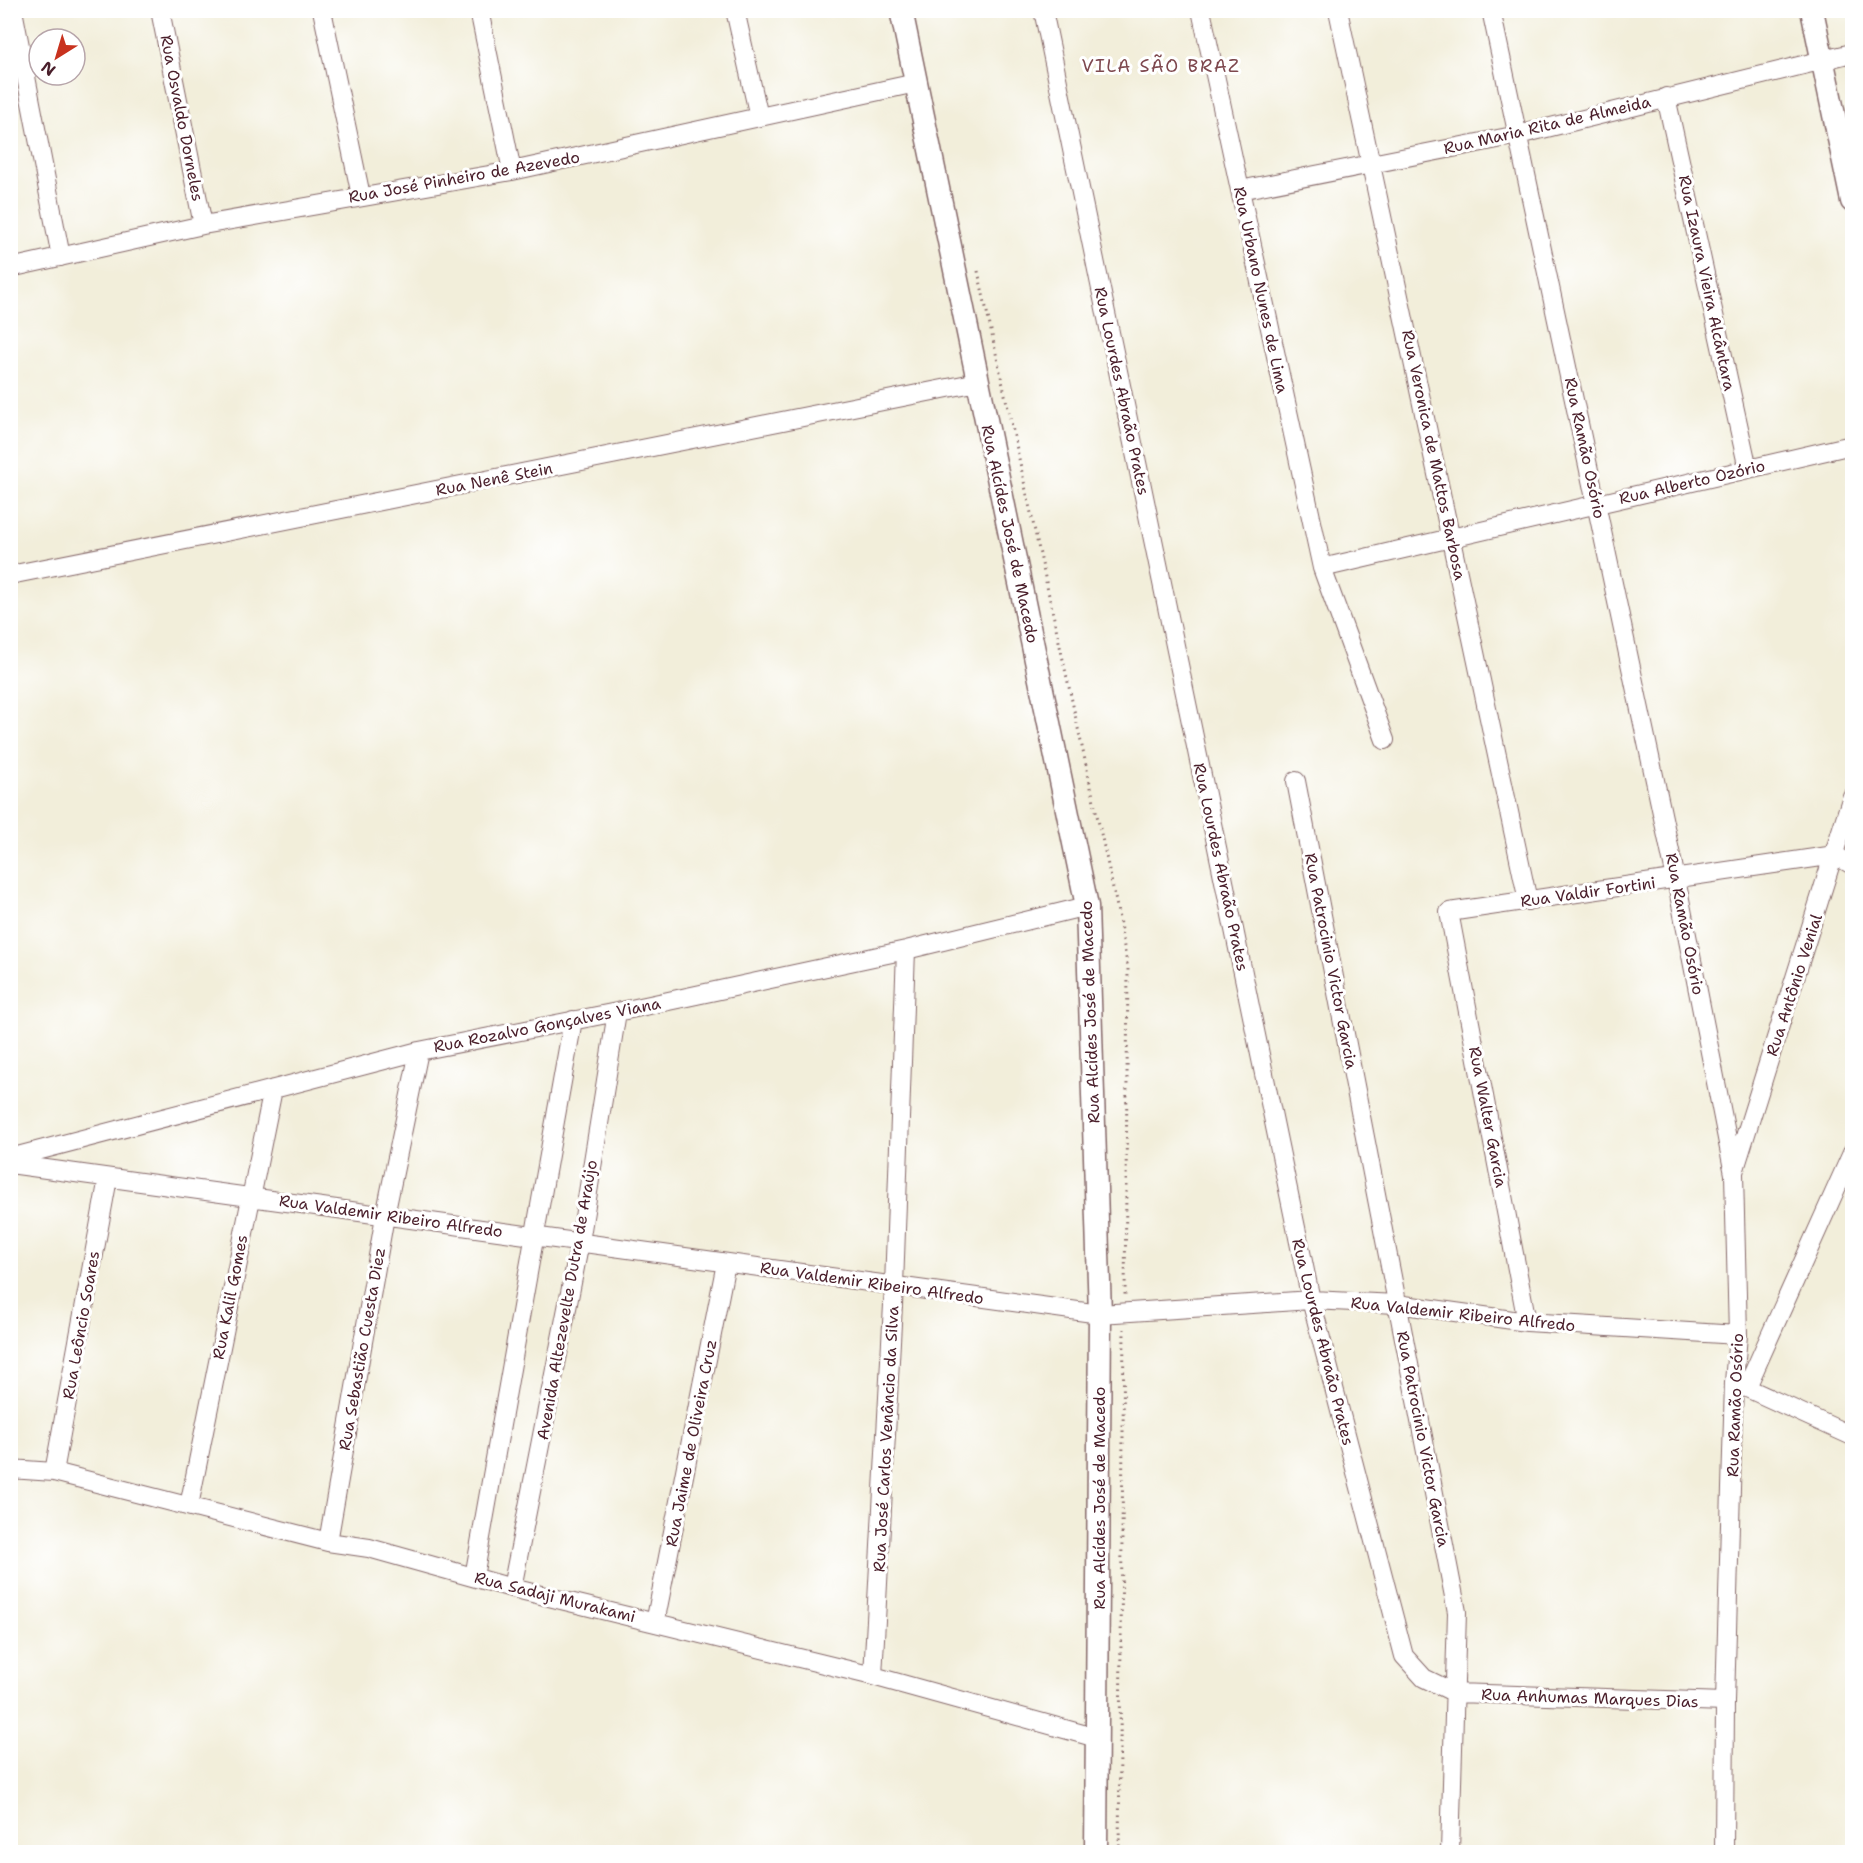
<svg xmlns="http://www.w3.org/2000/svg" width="1863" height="1863" font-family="'Shantell Sans',sans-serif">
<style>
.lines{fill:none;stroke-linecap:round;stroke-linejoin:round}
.minor-casing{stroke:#856768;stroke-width:20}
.tertiary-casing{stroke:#856768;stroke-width:25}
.path{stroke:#856768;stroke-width:3;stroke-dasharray:1.5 4.5;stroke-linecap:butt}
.minor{stroke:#fff;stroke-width:18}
.tertiary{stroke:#fff;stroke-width:22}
.labels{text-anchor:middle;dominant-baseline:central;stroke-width:6;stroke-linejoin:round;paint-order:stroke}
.street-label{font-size:16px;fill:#4a1f2b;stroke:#fff}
.neighbourhood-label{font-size:18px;letter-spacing:1.5px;fill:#7e484e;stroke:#fff}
</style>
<rect width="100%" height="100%" fill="#fff"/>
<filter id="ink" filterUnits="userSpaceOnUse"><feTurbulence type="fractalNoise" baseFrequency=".0167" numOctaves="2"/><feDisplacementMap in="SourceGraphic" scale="12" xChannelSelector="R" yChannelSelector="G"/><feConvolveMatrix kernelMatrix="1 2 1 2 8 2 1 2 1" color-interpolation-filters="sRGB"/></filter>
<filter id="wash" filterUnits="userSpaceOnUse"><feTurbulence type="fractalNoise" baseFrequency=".008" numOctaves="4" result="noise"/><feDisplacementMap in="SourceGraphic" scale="24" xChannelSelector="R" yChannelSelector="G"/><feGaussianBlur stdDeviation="1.35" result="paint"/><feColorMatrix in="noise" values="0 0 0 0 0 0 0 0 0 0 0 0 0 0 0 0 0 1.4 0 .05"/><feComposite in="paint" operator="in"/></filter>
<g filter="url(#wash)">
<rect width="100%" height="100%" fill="#f2eeda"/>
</g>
<g filter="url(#ink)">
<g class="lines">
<!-- minor casing -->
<g class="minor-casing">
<path id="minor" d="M13 10 61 257
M160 10 203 225
M322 10 361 196
M479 10 512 171
M735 10 759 117
M1043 10 1311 1300 1404 1656 1424 1678 1455 1693 1725 1702
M1201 10 1322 568 1385 740
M1338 10 1528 901
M1491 10 1676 879 1734 1174 1738 1335 1734 1382 1725 1702 1724 1852
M1666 97 1748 469
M1240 190 1518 135 1852 53
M10 268 203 225 512 171 916 83
M1322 568 1852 445
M10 575 978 382
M1296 781 1457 1612 1450 1852
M10 1158 419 1051 617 1012 906 950 1087 906
M10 1164 1100 1314 1311 1300 1397 1304 1527 1322 1738 1335
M1734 1172 1852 796
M1527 1322 1449 912 1835 855 1852 865
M1736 1383 1852 1436
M1747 1387 1852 1153
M10 1469 54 1472 328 1542 369 1548 512 1588 873 1676 1097 1738
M54 1472 108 1178
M189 1506 273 1089
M328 1542 385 1216 419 1051
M474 1577 573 1020
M512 1588 580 1242 617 1012
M655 1623 726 1263
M873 1676 894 1286 906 950"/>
</g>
<!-- tertiary casing -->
<g class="tertiary-casing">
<path id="tertiary" d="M901 10 1087 906 1100 1314 1096 1852
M1812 10 1852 201"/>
</g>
<!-- path -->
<path class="path" d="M978 271 1116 902 1128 969 1125 1296
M1119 1852 1124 1329"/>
<!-- minor -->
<use href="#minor" class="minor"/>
<!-- tertiary -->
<use href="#tertiary" class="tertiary"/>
</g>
</g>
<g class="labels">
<!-- street labels -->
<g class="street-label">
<text transform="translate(182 118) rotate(79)">Rua Osvaldo Dorneles</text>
<text transform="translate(1547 125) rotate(-13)">Rua Maria Rita de Almeida</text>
<text transform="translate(464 177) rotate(-10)">Rua José Pinheiro de Azevedo</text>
<text transform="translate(1707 283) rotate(78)">Rua Izaura Vieira Alcântara</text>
<text transform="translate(1261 290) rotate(78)">Rua Urbano Nunes de Lima</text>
<text transform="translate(1122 391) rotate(78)">Rua Lourdes Abraão Prates</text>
<text transform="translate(1585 448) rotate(78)">Rua Ramão Osório</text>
<text transform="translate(1434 455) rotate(78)">Rua Veronica de Mattos Barbosa</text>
<text transform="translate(494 479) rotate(-11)">Rua Nenê Stein</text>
<text transform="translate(1692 482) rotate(-13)">Rua Alberto Ozório</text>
<text transform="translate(1010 534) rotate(78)">Rua Alcídes José de Macedo</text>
<text transform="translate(1221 867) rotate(78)">Rua Lourdes Abraão Prates</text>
<text transform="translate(1588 892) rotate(-8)">Rua Valdir Fortini</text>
<text transform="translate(1685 924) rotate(79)">Rua Ramão Osório</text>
<text transform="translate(1331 961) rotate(79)">Rua Patrocinio Victor Garcia</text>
<text transform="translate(1794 985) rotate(-72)">Rua Antônio Venial</text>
<text transform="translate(1090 1012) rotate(-92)">Rua Alcídes José de Macedo</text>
<text transform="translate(547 1025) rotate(-11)">Rua Rozalvo Gonçalves Viana</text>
<text transform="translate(1488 1117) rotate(79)">Rua Walter Garcia</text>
<text transform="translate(391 1216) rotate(8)">Rua Valdemir Ribeiro Alfredo</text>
<text transform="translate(872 1283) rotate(8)">Rua Valdemir Ribeiro Alfredo</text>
<text transform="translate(230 1297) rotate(-79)">Rua Kalil Gomes</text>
<text transform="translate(567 1300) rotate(-80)">Avenida Altezevelte Dutra de Araújo</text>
<text transform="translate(1463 1314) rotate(6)">Rua Valdemir Ribeiro Alfredo</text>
<text transform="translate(81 1325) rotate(-80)">Rua Leôncio Soares</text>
<text transform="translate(1323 1342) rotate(76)">Rua Lourdes Abraão Prates</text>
<text transform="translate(362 1349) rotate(-80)">Rua Sebastião Cuesta Diez</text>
<text transform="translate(1735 1405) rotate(-88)">Rua Ramão Osório</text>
<text transform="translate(886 1439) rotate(-87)">Rua José Carlos Venâncio da Silva</text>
<text transform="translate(1423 1439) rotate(79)">Rua Patrocinio Victor Garcia</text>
<text transform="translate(691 1443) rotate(-79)">Rua Jaime de Oliveira Cruz</text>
<text transform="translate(1099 1498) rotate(-90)">Rua Alcídes José de Macedo</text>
<text transform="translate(555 1597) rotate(14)">Rua Sadaji Murakami</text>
<text transform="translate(1590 1698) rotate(2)">Rua Anhumas Marques Dias</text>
</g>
<!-- neighbourhood labels -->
<g class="neighbourhood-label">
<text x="1161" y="66">VILA SÃO BRAZ</text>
</g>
</g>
<!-- margin -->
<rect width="1863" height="1863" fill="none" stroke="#fff" stroke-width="36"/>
<!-- north arrow -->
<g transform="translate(57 57) rotate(217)"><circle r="28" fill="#ffffff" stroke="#b7a5aa" stroke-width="1.5"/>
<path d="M0-4.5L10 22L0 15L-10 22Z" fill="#c8321e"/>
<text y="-9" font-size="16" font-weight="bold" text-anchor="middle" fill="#4a1f2b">N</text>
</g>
</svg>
